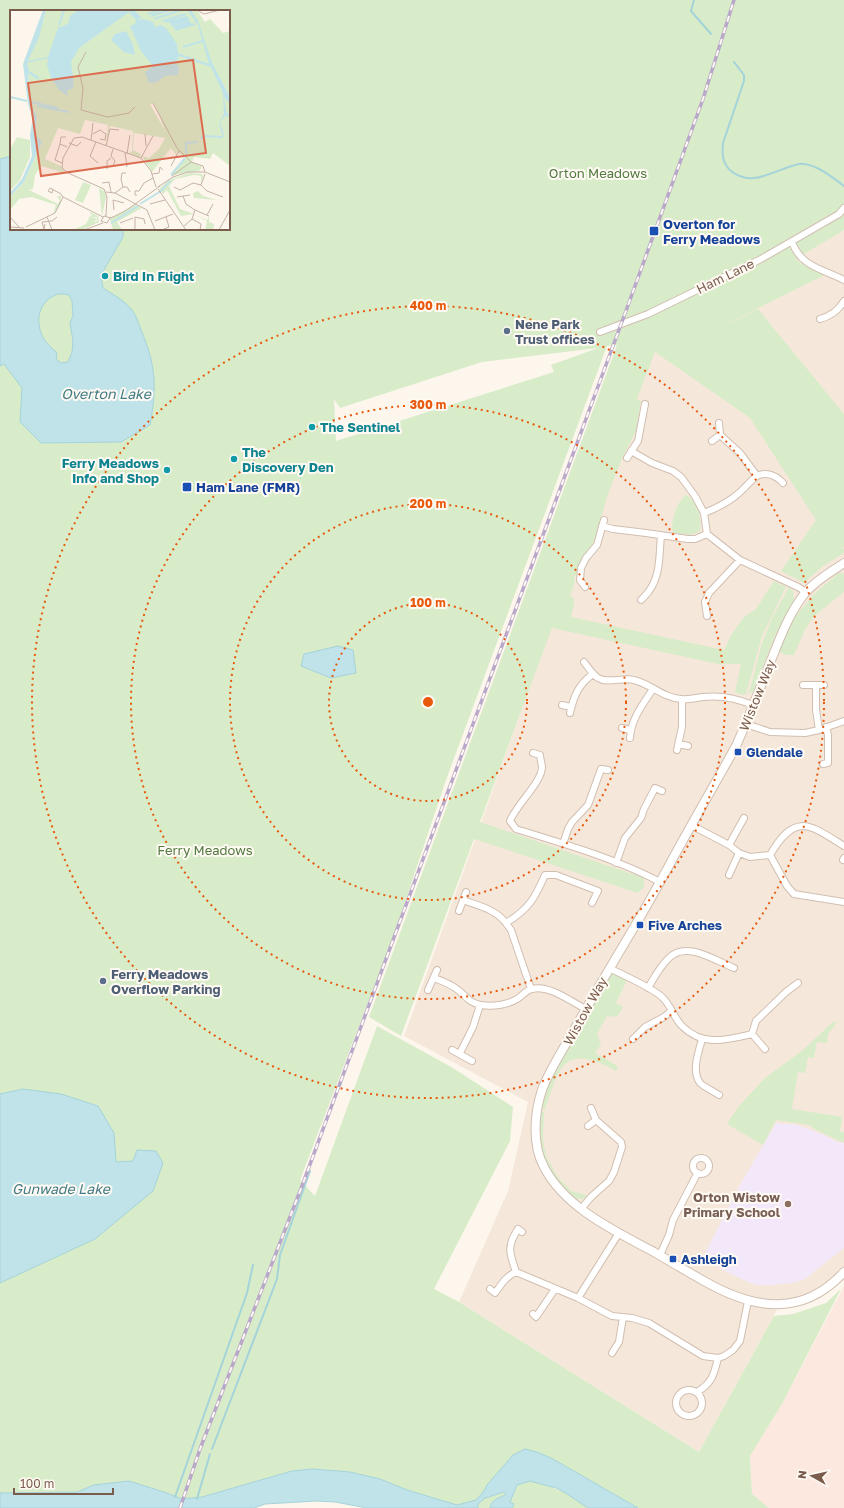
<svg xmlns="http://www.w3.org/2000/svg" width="844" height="1508" font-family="'Golos Text',sans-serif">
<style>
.residential{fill:#f5e8da}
.commercial{fill:#fde8e0}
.education{fill:#f3e8fa}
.green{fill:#d8ecc9;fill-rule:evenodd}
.water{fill:#bfe3e8;stroke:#a5d3da;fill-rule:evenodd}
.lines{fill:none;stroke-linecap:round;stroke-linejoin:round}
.stream{stroke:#a5d3da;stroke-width:2}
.minor-casing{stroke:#d1beb0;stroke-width:8}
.tertiary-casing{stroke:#d1beb0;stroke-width:10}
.minor{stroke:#fff;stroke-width:6}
.tertiary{stroke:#fff;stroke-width:8}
.rail-casing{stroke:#b9a8c9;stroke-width:3.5}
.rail{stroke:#fffaf3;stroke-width:2;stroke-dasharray:6;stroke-linecap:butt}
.ring{fill:none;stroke:#e8590c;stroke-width:2;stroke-dasharray:2 4}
.transit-dot{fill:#1a4fb4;stroke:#fffaf3;stroke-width:1.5}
.culture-dot{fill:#0f9aa8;stroke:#fffaf3;stroke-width:1.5}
.service-dot{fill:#5c6f8a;stroke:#fffaf3;stroke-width:1.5}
.education-dot{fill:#8d6e63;stroke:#fffaf3;stroke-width:1.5}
.labels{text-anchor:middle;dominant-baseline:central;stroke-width:4;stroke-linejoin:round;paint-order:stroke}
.park-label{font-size:13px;fill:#537a41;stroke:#fffaf3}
.transit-label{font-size:13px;font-weight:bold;fill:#164399;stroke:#fffaf3;text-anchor:start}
.culture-label{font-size:13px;font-weight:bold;fill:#0d838f;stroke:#fffaf3;text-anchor:start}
.street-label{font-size:13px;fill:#7a5c4d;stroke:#fffaf3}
.service-label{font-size:13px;font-weight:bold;fill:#4e5e75;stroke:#fffaf3;text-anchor:start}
.education-label{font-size:13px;font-weight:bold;fill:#785e54;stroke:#fffaf3;text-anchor:end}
.water-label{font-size:14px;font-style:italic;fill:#437c86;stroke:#fffaf3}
.inset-river{fill:none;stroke:#bfe3e8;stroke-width:2}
.inset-road{fill:none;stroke:#c5b3a7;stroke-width:1}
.view{fill:#dc6d51;fill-opacity:0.15;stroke:#dc6d51;stroke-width:2}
.inset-edge{fill:none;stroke:#7a5c4d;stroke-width:2}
.centre{fill:#e8590c;stroke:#fffaf3;stroke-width:2}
.ring-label{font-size:12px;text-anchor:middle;font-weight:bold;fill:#e8590c;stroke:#fffaf3;stroke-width:4;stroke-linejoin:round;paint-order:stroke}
</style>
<rect width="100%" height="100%" fill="#fdf6ec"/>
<!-- residential -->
<path class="residential" d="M844 230V1267L831 1280 804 1297 779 1302 774 1316 699 1452 459 1302 508 1191 528 1102 404 1036 655 340Z"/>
<!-- commercial -->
<path class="commercial" d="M844 1286V1508H769L752 1494 750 1456 782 1404Z"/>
<!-- education -->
<path class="education" d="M776 1123 797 1125 819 1133 838 1142 844 1143V1248L805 1279 793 1283 771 1285H755L731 1274 702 1259 740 1185Z"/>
<!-- green -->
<path class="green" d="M0 0H844V230L796 259 799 262 825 275 688 343 758 309 844 414V548L840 544 844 550V553L823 566 804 583 781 571 816 520 750 418 655 352 637 399 641 401 636 431 623 456 608 494 594 542 581 559 578 571 574 577 575 581 570 596 574 598V605L571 617 724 650 731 635 744 617 756 609 774 581 786 587 762 636 746 694 742 695 735 692 741 664H718L552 628 480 822 644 878V887L638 893 474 839 401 1036 369 1017 617 345 607 346 446 780 394 935 300 1180 315 1196 377 1026 453 1068 513 1107 510 1141 434 1289 459 1302 699 1452 774 1316 793 1314 826 1303 841 1289 782 1404 750 1456 752 1494 769 1508H638L553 1459 513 1455 487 1485 484 1491 476 1500 457 1505 407 1490 380 1479 331 1470 313 1469 292 1471 202 1497 182 1499 167 1493 129 1481 94 1485 77 1492 0 1493ZM11 11H229V229H11ZM598 348 551 365 554 372 336 441 334 399 340 408 482 362Z
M686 495C698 501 702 519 700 531L690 535 674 533 672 530C672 518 676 503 686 495Z
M839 573H844V592L813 617 805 630 794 655H785L779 651 794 618 814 594Z
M789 587 793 591 794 600 775 636 753 692 749 693 762 643 772 618Z
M613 973 627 980 616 1003 623 1007 617 1017 607 1016 597 1034 601 1044 595 1053 618 1066 616 1071C600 1062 575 1049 561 1069 555 1077 548 1100 545 1110L541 1109 546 1091 553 1075 610 974Z
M833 1022H837L828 1034 827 1043 817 1042 814 1058 808 1057 805 1073 798 1072 792 1109 842 1117 840 1131 844 1132V1143L816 1130 809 1125 776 1120 763 1145 727 1124 738 1107 765 1078 803 1050Z
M541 1111 544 1112 543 1140 546 1156 557 1176 571 1191 586 1195 587 1197 582 1199H575C546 1169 534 1155 541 1111Z
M530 1481C552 1486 571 1494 588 1508H512L514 1504 510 1502 518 1484Z
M501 1493H505V1495C499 1498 491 1500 490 1508H478V1504L485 1498Z"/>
<!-- water -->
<path class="water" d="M11 156V229H123V237L101 275 103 288C114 295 127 302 134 313 137 318 139 325 141 330 156 365 157 388 150 425L121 442 41 443 20 422 22 388 4 364 0 366V159ZM58 294H64L69 295 72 301 73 316 70 323 73 341 72 352 68 362 61 363 56 359 57 353C52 348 47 344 44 339 34 322 38 301 58 294Z
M338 646 353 650 356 673 331 678 301 666 304 654Z
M23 1089 61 1094 98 1106 114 1133 116 1162 133 1161 137 1150 156 1151 163 1163 153 1191 95 1239 0 1283V1094Z
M525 1449 537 1452 553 1459 638 1508H588L567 1494 556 1488 530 1481 517 1485 510 1502 514 1504 512 1508H490C491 1500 499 1498 505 1495L506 1494 504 1492 485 1498 478 1504V1508H367L335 1502 316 1501 265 1504 254 1508H0V1493L77 1492 94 1485 129 1481 167 1493 182 1499 202 1497 292 1471 313 1469 350 1472 380 1479 407 1490 457 1505 476 1500 484 1491 487 1485 513 1455Z"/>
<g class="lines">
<!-- stream -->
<path class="stream" d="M694 0 691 11 711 34
M734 62 744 75V81L723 143C722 154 722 163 731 171 751 187 771 172 792 166 796 165 800 163 804 164 819 166 832 177 844 186
M212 1449 277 1279 280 1255 310 1171
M175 1497 247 1293 253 1265
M197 1499 210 1454"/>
<!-- minor casing -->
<g class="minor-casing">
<path id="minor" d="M792 242C801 267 823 269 844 280
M820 319C831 316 838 311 844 301
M600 332 648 314 761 259 839 214 844 208
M720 435 740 453 757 476
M712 441 720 435 719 423
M631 451 652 463 673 471 681 477 695 496 704 513 707 534 740 560 798 587 806 592
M627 458 638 441 645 404
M704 513C717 508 729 502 739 493 745 488 751 480 757 476 766 471 777 476 783 483
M602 526 613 529 646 533 688 539H695L707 534
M585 587 580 580 581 568 586 558 597 545 604 520
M641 600C644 597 647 594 649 591 661 575 659 554 661 536
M707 616 705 602 709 593 740 560
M584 662C588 667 592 674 598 678 608 684 623 677 634 680 651 684 663 698 681 699 688 700 696 698 703 697 721 695 736 698 753 705
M803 685H824
M816 685V710L819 730
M562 705 571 707
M570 713C574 695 579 684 593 674
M746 724 770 732 805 733 819 730 844 721
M622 728 631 730
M630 738C631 719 643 704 653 689
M679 744 688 746
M677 750 682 727V700
M533 753 540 755C540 759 542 764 542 767 542 782 516 805 510 821L516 829C564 844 615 858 660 882
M823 764 828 763V735L826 727
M691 825 729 845 739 853 750 857 770 855C795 812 809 824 844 846
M563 844 568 829 572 822 588 805 601 769 608 770
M729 845 744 818
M770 855 787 886 794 894 844 902
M843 860 844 858
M616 863 625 838 641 818 644 809 655 788 662 791
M729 875 739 853
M463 900C479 906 495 909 506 923
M459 911 466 892
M609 968C621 974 655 989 663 998 671 1006 674 1018 682 1026 703 1047 726 1040 752 1034L756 1021 786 992 798 983
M434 978C442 981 451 984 458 990 466 996 469 1003 481 1005 492 1007 507 1005 517 999 521 997 526 990 532 989 549 984 571 1002 586 1009
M648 988C654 978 660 966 669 958 686 940 716 961 734 968
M531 989 511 930 506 923C529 909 535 898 545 875H556L598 891 592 903
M428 990 437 970
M752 1034 765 1049
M633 1039 645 1027 664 1017 671 1011
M702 1039C699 1051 691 1071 700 1083 704 1087 713 1091 719 1095
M452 1050 472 1061
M460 1053 473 1027 480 1005
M588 1126 596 1120
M693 1166a8 8 0 1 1 16 0a8 8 0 1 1-16 0Z
M581 1209 591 1197 609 1181 614 1172 622 1147 621 1142 596 1120 591 1108
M522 1232 518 1229C506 1247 510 1254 516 1272L578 1298 619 1233
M660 1255 669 1235 673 1220 697 1174
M490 1289 495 1293C501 1285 506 1276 516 1272
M578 1298 612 1316 632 1318 649 1323 703 1356 718 1358 724 1356 733 1350 740 1341 748 1301
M533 1314 536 1317 555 1289
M612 1353 619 1342 623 1317
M676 1403a13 13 0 1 1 26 0a13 13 0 1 1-26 0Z
M697 1392C712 1383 714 1375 718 1358"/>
</g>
<!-- tertiary casing -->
<g class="tertiary-casing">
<path id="tertiary" d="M844 563C831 572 816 580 805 593 790 612 781 635 772 658 760 688 749 717 736 746 720 775 703 804 687 833 670 863 654 894 636 924 614 961 592 998 571 1035 561 1053 549 1071 542 1090 534 1114 532 1145 544 1167 565 1208 615 1231 654 1252 671 1262 688 1272 704 1281 753 1309 802 1318 844 1272"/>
</g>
<!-- minor -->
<use href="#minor" class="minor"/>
<!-- tertiary -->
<use href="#tertiary" class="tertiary"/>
<!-- rail casing -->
<g class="rail-casing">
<path id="rail" d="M180 1508 200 1449 302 1186 623 319 703 99 734 0"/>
</g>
<!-- rail -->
<use href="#rail" class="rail"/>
</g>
<!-- distance rings -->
<g class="ring">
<circle cx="428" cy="702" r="99"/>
<circle cx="428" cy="702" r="198"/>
<circle cx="428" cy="702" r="297"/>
<circle cx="428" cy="702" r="396"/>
</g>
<!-- markers -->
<g class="transit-dot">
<rect x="649" y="226" width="10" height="10" rx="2"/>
<rect x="182" y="482" width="10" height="10" rx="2"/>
<rect x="734" y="748" width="8" height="8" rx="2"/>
<rect x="636" y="921" width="8" height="8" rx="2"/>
<rect x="669" y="1255" width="8" height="8" rx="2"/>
</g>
<g class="culture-dot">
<circle cx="105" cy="276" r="4"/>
<circle cx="312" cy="427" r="4"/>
<circle cx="234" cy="459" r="4"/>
<circle cx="167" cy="470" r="4"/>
</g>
<g class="service-dot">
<circle cx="507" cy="331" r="4"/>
<circle cx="103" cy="981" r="4"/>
</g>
<circle class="education-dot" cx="788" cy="1204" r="4"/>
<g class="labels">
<!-- park labels -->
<g class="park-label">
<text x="598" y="173">Orton Meadows</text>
<text x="205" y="850">Ferry Meadows</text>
</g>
<!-- transit labels -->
<g class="transit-label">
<text x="663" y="224">Overton for<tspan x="663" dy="15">Ferry Meadows</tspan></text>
<text x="196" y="487">Ham Lane (FMR)</text>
<text x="746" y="752">Glendale</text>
<text x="648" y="925">Five Arches</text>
<text x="681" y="1259">Ashleigh</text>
</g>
<!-- culture labels -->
<g class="culture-label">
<text x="113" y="276">Bird In Flight</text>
<text x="320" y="427">The Sentinel</text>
<text x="242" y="452">The<tspan x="242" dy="15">Discovery Den</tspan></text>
<text x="159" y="463" text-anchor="end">Ferry Meadows<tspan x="159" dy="15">Info and Shop</tspan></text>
</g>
<!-- street labels -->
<g class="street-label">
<text transform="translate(725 276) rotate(-26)">Ham Lane</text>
<text transform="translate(757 695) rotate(-68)">Wistow Way</text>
<text transform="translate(585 1011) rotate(-61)">Wistow Way</text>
</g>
<!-- service labels -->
<g class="service-label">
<text x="515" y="324">Nene Park<tspan x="515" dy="15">Trust offices</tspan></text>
<text x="111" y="974">Ferry Meadows<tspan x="111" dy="15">Overflow Parking</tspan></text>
</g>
<!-- education labels -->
<g class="education-label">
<text x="780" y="1197">Orton Wistow<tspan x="780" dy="15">Primary School</tspan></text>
</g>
<!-- water labels -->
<g class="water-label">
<text x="106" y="393">Overton Lake</text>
<text x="61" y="1188">Gunwade Lake</text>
</g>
</g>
<!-- overview -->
<g transform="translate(10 10)">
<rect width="220" height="220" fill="#fdf6ec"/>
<path d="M36 0H187L195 12 200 9 213 23 220 21V87L209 67 206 68 220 93V156L203 143 200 149 184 147 182 152 167 142 166 145 161 138 142 162 132 146 139 148 149 139 155 128 124 123 123 140 131 144 130 147 118 143 122 142 123 121 100 116 96 135 98 115 75 110 70 124 48 118 35 149 51 156 55 163 31 156 25 165 23 179 19 180 48 194 50 190 47 187 51 185V193L47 200 45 202 44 201 46 195 22 187 9 189 2 198 0 197V186L14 172 32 132 24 126 27 109 21 94 17 53 28 28ZM144 93 151 109 154 119 140 94ZM7 127 20 130V147L10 170 0 181V139ZM175 148 192 157 189 161 162 165ZM179 163 192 164 193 166 191 174V166L184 165 165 169 159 176 170 199 184 204 171 206 157 180 153 184 149 179 159 170ZM73 172 81 175 73 193 65 190ZM89 178 94 181 96 187 92 206ZM188 181 193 186 207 190 184 188 183 183ZM125 195 132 198 107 212 112 220H103L100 209ZM80 202 88 206 89 212 72 220H63L76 214 80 206 84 208H87L84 212 87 211V207H82ZM185 205 197 210 199 207V212L204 214 203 220H195L197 211Z" fill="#d8ecc9" fill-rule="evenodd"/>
<path d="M33 0H36L29 27 18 51 38 47 48 18 58 14 60 6 68 0H124L131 7 128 10 133 9 143 12 145 17 150 15 156 18 167 34 168 43 199 54 188 15 177 0H181L188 11 202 53 220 87V93L214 88 216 101 220 107 215 106 210 112 214 125 213 127 209 113 214 104 213 83 201 57 169 46 166 53 169 57 168 65 155 66 147 72 139 73 135 62 143 56 131 41 120 16 125 14 126 10 119 2 69 38 61 52 64 74 63 78 57 81 58 86 49 80 41 68 37 55 38 48 17 53 19 61 29 67 28 70 18 63 21 94 27 107 25 124 32 132 14 172 0 186V183L12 169 22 146 20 124 23 108 18 94 13 54ZM116 21 123 35 125 45 114 42 101 30 105 24Z" fill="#bfe3e8"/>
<path class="inset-river" d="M138 4 151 0M141 6 160 0M144 9 171 0M152 11 176 4M156 12 177 7M160 13 179 8M49 15 54 0M161 15 179 10M163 17 180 12M165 18 181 13M165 20 185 14M173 37 193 31M0 87 17 91M21 92 48 98M27 96 59 102M191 129 193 126 213 127M176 145V133L188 132M161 165 175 148M130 194 151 181 160 171M101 213 128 196"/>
<path class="inset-road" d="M187 0 194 4 210 0M76 42 68 57 73 78 71 100 98 107 119 103 125 97M143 93 167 138 181 152 193 156 195 162M83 124 90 120 96 124 95 130 90 129M135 124 136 136M56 127H51L50 134 57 137M81 130 83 113M86 132 80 146 88 153M59 133 67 136 71 132M50 134 45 150 52 153M96 136 100 119 109 120M103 139 101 146 105 151 103 156M115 143 117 157M117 144 120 125M131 148 143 126M161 156 169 141M97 159V151L101 148M142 164 149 163 150 157 153 160M162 166 181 152M92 173 99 172 101 182M191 175 197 181 213 187M113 177 111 169 112 163H116M148 177 163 167 178 162H195L220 172M164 177 170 180 183 173 191 175 195 164M148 179 176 220M43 180 42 183 38 181 40 178 51 184 53 187M96 182 105 183 137 200 145 220M105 183 113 177H117L120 182M127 185H125V181H129L134 173 143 168M173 186 176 194 185 200 182 209M167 187 180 185M140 194 155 190M104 200 103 190 114 193M185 200 199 206M197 205 203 194M96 206 97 187 94 179 58 163 52 158 53 148 64 128 72 127 131 148 141 161 146 177M0 207 9 217M37 207 42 220M101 208 94 206 91 211 97 213 100 208H101L102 207H103L113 202 121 197 150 176M145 211 163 204M110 213 123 208M35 214 34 219 32 212 42 211 47 207M174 216 182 209 191 214 190 220M0 217 14 218M16 217 45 203 53 187 93 207M74 220 93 213M125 220V207L134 209 135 214M152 220 159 217 156 207M209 220 220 200"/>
<path class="view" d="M183 50 196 143 31 166 18 73Z"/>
<rect width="220" height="220" class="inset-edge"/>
</g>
<circle cx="428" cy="702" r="6" class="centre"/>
<g class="ring-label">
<text x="428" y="310">400 m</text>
<text x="428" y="409">300 m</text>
<text x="428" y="508">200 m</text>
<text x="428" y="607">100 m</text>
</g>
<!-- north arrow -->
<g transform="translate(812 1476) rotate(278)" stroke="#fffaf3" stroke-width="3" paint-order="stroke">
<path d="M0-3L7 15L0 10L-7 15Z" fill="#7a5c4d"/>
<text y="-6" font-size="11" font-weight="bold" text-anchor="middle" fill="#7a5c4d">N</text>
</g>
<!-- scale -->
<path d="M14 1488v6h99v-6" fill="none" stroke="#7a5c4d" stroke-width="2"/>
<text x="20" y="1488" font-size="12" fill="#7a5c4d" stroke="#fffaf3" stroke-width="3" paint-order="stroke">100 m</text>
</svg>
